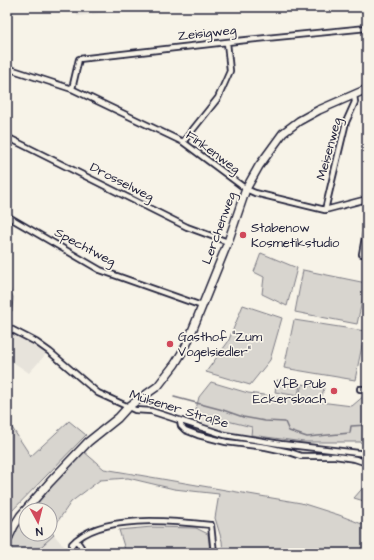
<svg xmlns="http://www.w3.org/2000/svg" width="374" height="560" font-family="'Architects Daughter',sans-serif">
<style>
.built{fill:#e7e3db}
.green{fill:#d8d5cf;stroke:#7d7c85}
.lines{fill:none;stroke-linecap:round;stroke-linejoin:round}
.stream{stroke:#76747f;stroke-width:1.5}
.street-casing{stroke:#22223b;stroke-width:8}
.secondary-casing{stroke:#22223b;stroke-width:10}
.street{stroke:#f7f3e8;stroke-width:4.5}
.secondary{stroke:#f7f3e8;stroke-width:7}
.poi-dot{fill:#d1495b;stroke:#f7f3e8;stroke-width:1.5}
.labels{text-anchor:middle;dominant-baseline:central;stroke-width:3.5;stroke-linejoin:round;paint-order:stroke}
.street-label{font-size:13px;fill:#22223b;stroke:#f7f3e8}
.poi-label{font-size:13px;fill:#22223b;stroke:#f7f3e8;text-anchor:start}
</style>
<rect width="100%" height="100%" fill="#f7f3e8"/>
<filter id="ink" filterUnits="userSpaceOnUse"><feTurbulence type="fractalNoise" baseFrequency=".025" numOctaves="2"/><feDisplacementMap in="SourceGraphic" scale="8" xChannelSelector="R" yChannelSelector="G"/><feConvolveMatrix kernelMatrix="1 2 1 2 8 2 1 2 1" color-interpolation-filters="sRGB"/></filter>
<g filter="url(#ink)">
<!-- built -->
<path class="built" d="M76 7H147L77 16Z
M7 332 29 341 46 354 29 373 7 358Z
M195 413 252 427 251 435 224 431 192 421Z
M54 535 70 553H34Z"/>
<!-- green -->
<path class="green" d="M261 253 297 268 287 306 262 294 264 277 254 272Z
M303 270 366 283 357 324 295 312Z
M7 283 13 297 12 311H7Z
M243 305 282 318 270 360 250 385 206 372 228 342Z
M294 320 365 331 355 380 284 368Z
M277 380 300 384 298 396 275 392Z
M211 382 248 393 352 406 365 395H367V444L360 442H304L251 435 252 427 195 413 199 397Z
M302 384 324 388 321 400 299 396Z
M7 420 30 455V457L69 421 86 435 7 516Z
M83 451 104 469 301 503 339 515 367 526V553H223L222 541 215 518 219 494 174 489 128 478 100 480 71 502 51 531 54 535 34 553H7C10 539 17 526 26 514V534H50V510H29Z
M367 483V502L354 498Z
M152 527 196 528 208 534 210 553H126L119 530Z"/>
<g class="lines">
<!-- stream -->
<path class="stream" d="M174 397 223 410 243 417 265 421 285 422 289 431 307 437 350 433 351 426 367 425"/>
<!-- street casing -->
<g class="street-casing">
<path id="street" d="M7 68 72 89 183 142 246 189 255 193 325 210 367 199
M72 89 79 59 227 42 367 28
M7 137 187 227 228 242
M183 142 218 98 230 71 227 42
M325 210 346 122 355 102 354 95
M7 216 100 270 202 306
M362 254 367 226
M7 327 36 342 50 352 98 393 135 410 151 411 225 435 281 444 367 454
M360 389H367
M180 421 181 426 185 430 198 435 226 442 266 447 289 452 301 456H335L355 459 367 463
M76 540 81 547 80 550 76 552 72 550V544C100 513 173 521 211 525L214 553"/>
</g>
<!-- secondary casing -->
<g class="secondary-casing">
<path id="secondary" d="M7 541 14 526 21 515 50 482 88 442 118 418 128 407 158 386 175 364 186 346 228 242 246 189 259 166 283 133 299 121 319 110 367 89"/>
</g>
<!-- street -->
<use href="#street" class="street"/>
<!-- secondary -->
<use href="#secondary" class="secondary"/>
</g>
</g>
<!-- markers -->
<g class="poi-dot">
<circle cx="243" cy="235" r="4"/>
<circle cx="170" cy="344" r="4"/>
<circle cx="334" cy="391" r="4"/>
</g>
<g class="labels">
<!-- street labels -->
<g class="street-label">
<text transform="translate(207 33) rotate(-6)">Zeisigweg</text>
<text transform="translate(329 149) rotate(-75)">Meisenweg</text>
<text transform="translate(213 152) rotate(36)">Finkenweg</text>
<text transform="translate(122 182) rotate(27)">Drosselweg</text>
<text transform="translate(219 228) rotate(-70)">Lerchenweg</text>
<text transform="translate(85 247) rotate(28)">Spechtweg</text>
<text transform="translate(179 409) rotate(17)">Mülsener Straße</text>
</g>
<!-- poi labels -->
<g class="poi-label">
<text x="251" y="228">Stabenow<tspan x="251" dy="15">Kosmetikstudio</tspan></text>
<text x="178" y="337">Gasthof "Zum<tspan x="178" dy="15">Vogelsiedler"</tspan></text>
<text x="326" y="384" text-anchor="end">VfB Pub<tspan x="326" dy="15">Eckersbach</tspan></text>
</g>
</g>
<!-- margin -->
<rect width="374" height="560" fill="none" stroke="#f7f3e8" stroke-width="24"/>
<rect x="12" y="12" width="350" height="536" fill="none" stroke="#22223b" stroke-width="1.5" filter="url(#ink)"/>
<!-- north arrow -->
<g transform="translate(38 522) rotate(173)"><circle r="19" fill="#f7f3e8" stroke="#a29fa3"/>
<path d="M0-3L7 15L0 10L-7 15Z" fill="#d1495b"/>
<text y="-6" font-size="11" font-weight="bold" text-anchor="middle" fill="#22223b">N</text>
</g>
</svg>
